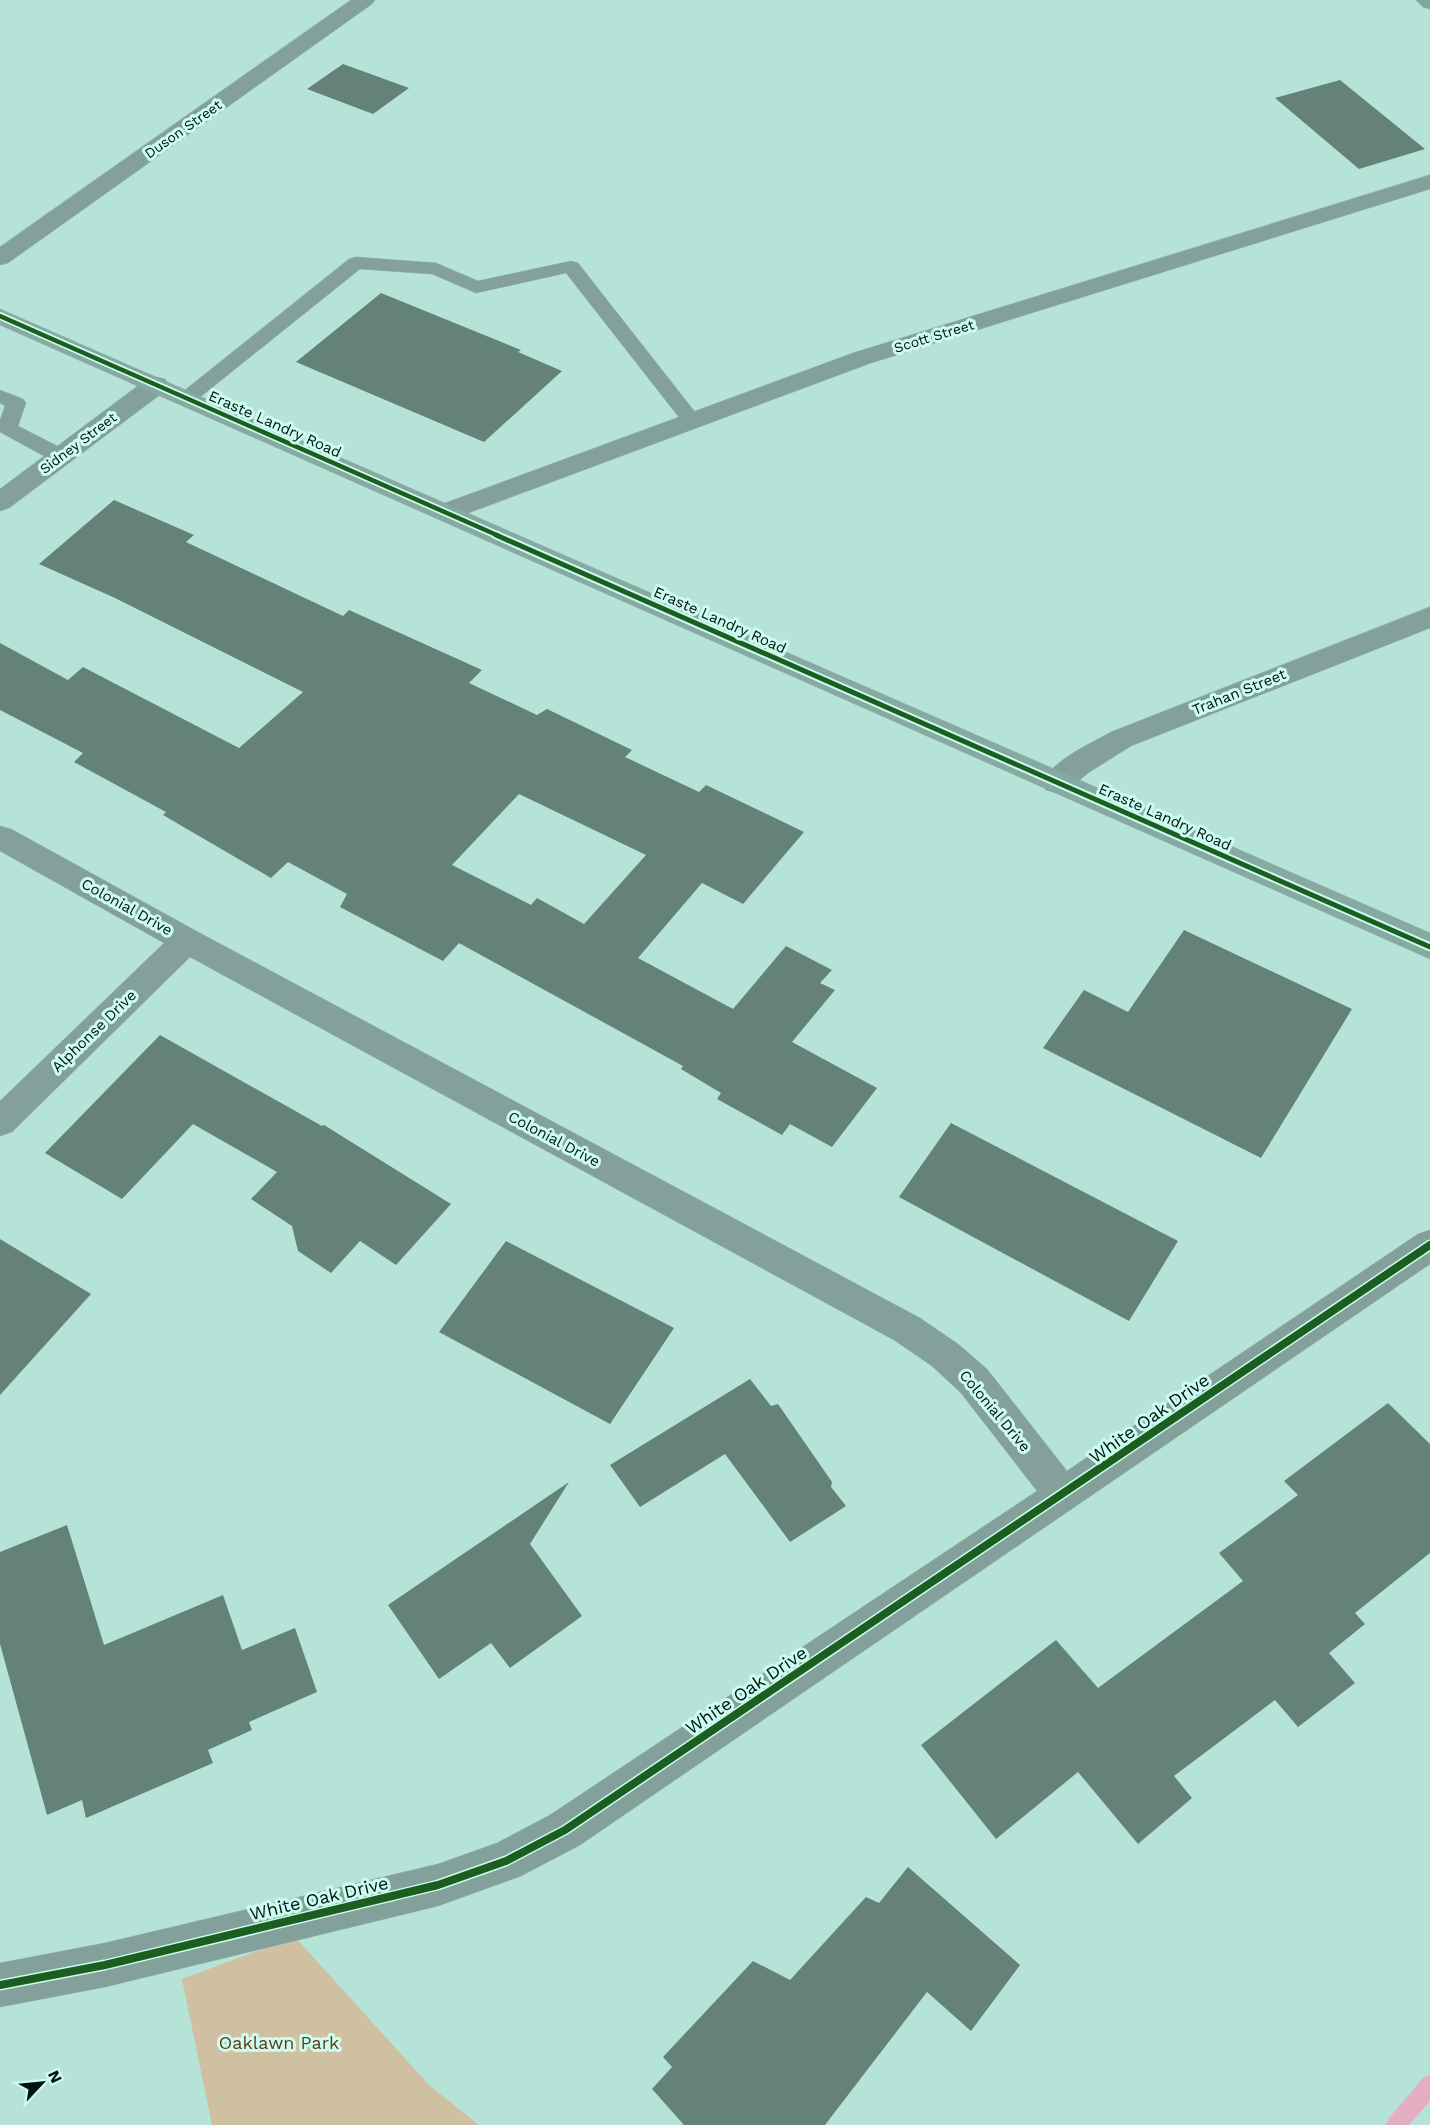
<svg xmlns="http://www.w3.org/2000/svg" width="1430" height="2125" font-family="'Work Sans',sans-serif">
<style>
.green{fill:#cec0a0}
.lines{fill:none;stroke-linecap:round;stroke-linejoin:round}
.stream{fill:#e6aec2;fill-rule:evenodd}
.building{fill:#648278;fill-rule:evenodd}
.lane-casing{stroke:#9cbeb6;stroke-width:1}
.street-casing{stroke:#9cbeb6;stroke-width:1}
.secondary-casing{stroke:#9cbeb6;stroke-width:1}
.primary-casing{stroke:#9cbeb6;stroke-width:1}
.lane{fill:#83a19a;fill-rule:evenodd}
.street{fill:#83a19a;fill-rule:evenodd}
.secondary{fill:#86a9a1;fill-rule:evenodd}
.primary{fill:#85a49c;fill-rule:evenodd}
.cycleway-far2-casing{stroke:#ccfcf0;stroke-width:8}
.cycleway-far1-casing{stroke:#ccfcf0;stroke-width:9}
.cycleway-casing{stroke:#ccfcf0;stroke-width:11}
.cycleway-far2{stroke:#1b5e20;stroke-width:4.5}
.cycleway-far1{stroke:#1b5e20;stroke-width:5}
.cycleway{stroke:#1b5e20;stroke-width:8}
.labels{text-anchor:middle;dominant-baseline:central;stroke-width:6;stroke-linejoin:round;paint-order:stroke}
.far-street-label{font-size:14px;fill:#00120e;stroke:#ccfcf0}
.street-label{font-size:15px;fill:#00120e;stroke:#ccfcf0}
.near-street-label{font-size:18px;fill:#00120e;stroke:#ccfcf0}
.near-park-label{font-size:18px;fill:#633a18;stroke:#ccfcf0}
</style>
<rect width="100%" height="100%" fill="#b6e3d8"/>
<!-- green -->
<path class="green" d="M295 1937 430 2086 479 2125H212L182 1979Z"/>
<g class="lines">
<!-- stream -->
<path class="stream" d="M1430 2075V2101L1409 2125H1386L1389 2118 1423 2078Z"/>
</g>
<!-- building -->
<path class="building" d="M343 64 409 88 373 114 307 89Z
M1340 80 1425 149 1359 169 1275 98Z
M381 293 521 350 518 352 562 371 484 442 296 362Z
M114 500 194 535 186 542 343 616 349 610 482 670 469 683 537 715 547 709 632 750 625 757 699 792 706 785 804 832 743 904 702 883 638 958 733 1009 786 946 832 970 820 983 835 990 792 1042 877 1088 832 1147 790 1124 782 1135 717 1099 721 1093 681 1069 683 1066 459 943 443 961 340 907 347 894 288 862 271 878 163 815 166 812 74 762 83 753 0 710V643L68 680 83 667 239 748 303 692 115 598 39 564ZM519 794 646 855 584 924 537 898 531 905 452 865Z
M1184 930 1352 1009 1261 1158 1043 1048 1084 990 1128 1012Z
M160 1035 322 1126 324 1125 451 1204 396 1265 360 1241 331 1273 298 1251 292 1226 251 1199 277 1172 193 1124 122 1199 45 1153Z
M951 1123 1178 1241 1129 1321 899 1197Z
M0 1239 91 1294 0 1395Z
M506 1241 674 1328 610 1424 439 1332Z
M750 1379 771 1406 778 1404 832 1482 831 1487 846 1506 790 1542 725 1454 640 1507 610 1465Z
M1388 1403 1430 1444V1553L1355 1613 1365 1624 1329 1653 1355 1683 1298 1727 1275 1700 1174 1776 1192 1798 1138 1844 1078 1772 996 1839 921 1745 1056 1640 1098 1688 1243 1581 1219 1553 1298 1495 1284 1481Z
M569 1482 530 1544 582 1616 510 1668 491 1643 439 1679 388 1605Z
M67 1525 104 1645 223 1595 242 1650 295 1628 317 1692 249 1722 252 1730 208 1750 213 1763 86 1818 82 1800 47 1815 0 1644V1552Z
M908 1867 1020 1965 971 2031 927 1992 825 2125H684L652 2089 672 2067 663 2057 753 1961 790 1980 866 1897 879 1903Z"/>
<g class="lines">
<!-- lane casing -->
<g class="lane-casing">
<path id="lane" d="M356 257 436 263 478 281 571 261 578 263 702 421 699 425 692 427 685 425 566 273 476 293 432 274 360 269 194 402H180L177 398 180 394 349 259Z
M0 390 23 399 26 403 18 426 67 451 70 456 67 461 60 462 53 461 0 432V420L5 406 0 403Z"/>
</g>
<!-- street casing -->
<g class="street-casing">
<path id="street" d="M351 0H375L372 4 8 263 0 265V247Z
M1430 175V189L871 363 455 518 446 521 437 518 433 512 437 506 853 353Z
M156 377 165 379 169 385 165 391 9 508 0 511V489L147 379Z
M1430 607V628L1131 746 1088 773 1068 790 1057 793 1046 790 1042 782C1055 759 1088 745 1111 732Z
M0 826 11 829 198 932 920 1318 958 1344 987 1369 1067 1471 1418 1234 1430 1230V1264L580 1845 521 1876 438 1906 105 1987 0 2007V1963L105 1943 438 1864 497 1843 550 1815 1037 1491 961 1393 932 1366 894 1340 190 957 12 1132 0 1136V1101L164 943 0 851Z"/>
</g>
<!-- secondary casing -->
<g class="secondary-casing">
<path id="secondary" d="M0 309 1430 933V959L0 325Z"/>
</g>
<!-- primary casing -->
<g class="primary-casing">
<path id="primary" d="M1416 0H1430V9L1423 7Z"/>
</g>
<!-- lane -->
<use href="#lane" class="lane"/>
<!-- street -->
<use href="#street" class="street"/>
<!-- secondary -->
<use href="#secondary" class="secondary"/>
<!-- primary -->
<use href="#primary" class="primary"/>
<!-- cycleway-far2 casing -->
<g class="cycleway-far2-casing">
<path id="cycleway-far2" d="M0 316 499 536"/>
</g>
<!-- cycleway-far1 casing -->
<g class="cycleway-far1-casing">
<path id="cycleway-far1" d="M496 535 1430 947"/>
</g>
<!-- cycleway casing -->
<g class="cycleway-casing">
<path id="cycleway" d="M0 1985 105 1965 438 1885 506 1861 565 1830 1430 1245"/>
</g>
<!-- cycleway-far2 -->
<use href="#cycleway-far2" class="cycleway-far2"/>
<!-- cycleway-far1 -->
<use href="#cycleway-far1" class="cycleway-far1"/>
<!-- cycleway -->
<use href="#cycleway" class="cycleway"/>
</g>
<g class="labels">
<!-- far-street labels -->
<g class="far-street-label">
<text transform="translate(183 129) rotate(-35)">Duson Street</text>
<text transform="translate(934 336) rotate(-17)">Scott Street</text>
<text transform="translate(78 443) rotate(-37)">Sidney Street</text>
</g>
<!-- street labels -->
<g class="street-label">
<text transform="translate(275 424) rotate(24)">Eraste Landry Road</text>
<text transform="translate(720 620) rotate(24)">Eraste Landry Road</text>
<text transform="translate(1239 692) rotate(-22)">Trahan Street</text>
<text transform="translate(1165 817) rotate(24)">Eraste Landry Road</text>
<text transform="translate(127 907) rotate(29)">Colonial Drive</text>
<text transform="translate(94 1031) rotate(-44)">Alphonse Drive</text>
<text transform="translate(554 1139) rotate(28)">Colonial Drive</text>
<text transform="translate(995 1411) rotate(50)">Colonial Drive</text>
</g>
<!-- near-street labels -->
<g class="near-street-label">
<text transform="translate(1149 1418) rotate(-35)">White Oak Drive</text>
<text transform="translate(746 1690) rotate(-34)">White Oak Drive</text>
<text transform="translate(319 1898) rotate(-13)">White Oak Drive</text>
</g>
<!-- near-park labels -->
<g class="near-park-label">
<text x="279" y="2042">Oaklawn Park</text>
</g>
</g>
<!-- north arrow -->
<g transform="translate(42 2083) rotate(64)" stroke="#ccfcf0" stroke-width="4.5" paint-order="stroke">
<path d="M0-4.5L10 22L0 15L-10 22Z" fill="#00120e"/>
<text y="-9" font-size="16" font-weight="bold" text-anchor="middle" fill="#00120e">N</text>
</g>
</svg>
